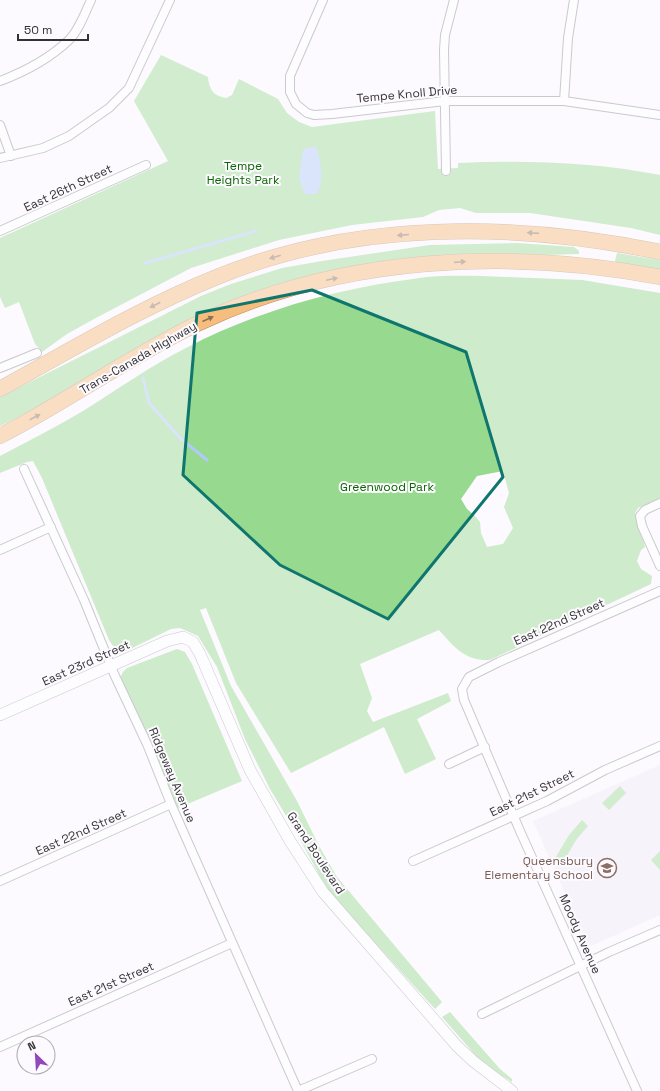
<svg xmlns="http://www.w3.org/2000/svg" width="660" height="1091" font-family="'Space Grotesk',sans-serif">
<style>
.built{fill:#f0ecf6}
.green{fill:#9edc96}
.forest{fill:#97d98f;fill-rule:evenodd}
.water{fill:#b1caf9}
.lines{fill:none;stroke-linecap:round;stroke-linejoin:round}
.stream{stroke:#b1caf9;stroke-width:3}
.minor-casing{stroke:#908f92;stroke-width:10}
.tertiary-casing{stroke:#908f92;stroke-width:12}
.motorway-casing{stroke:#b28c63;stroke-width:16}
.minor{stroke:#fff;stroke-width:8}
.tertiary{stroke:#fff;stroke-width:11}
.motorway{stroke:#f7bd7d;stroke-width:15}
.oneway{fill:#8b7054}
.marked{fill:none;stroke:#0f766e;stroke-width:3;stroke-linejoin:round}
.labels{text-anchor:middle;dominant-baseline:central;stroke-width:4;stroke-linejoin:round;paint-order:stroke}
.street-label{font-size:12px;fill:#323133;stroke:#fcfafe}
.park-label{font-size:12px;fill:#0a6700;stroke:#fcfafe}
.education-label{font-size:12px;fill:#785e54;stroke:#fcfafe;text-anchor:end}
</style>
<rect width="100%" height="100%" fill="#fcfafe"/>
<!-- built -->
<path class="built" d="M660 765V915L589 947 533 821Z"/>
<!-- green -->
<path class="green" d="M161 55 208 77C209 89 213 96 226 98L232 95 239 79 278 99 287 113 299 122 312 127 435 111 438 169 458 168V163C526 160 593 162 660 175V235L631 228 530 213H476L460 208 439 210 423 217 352 225 279 240 191 268 94 319 67 334 42 352 35 344 19 302 5 308 0 297V238L168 161 134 101Z
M517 243 574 247 579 251V254L409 259 181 324C118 355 63 397 0 426V397L201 296 231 284 282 268 322 261 430 245Z
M617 253 660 260V271L617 265 615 261Z
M620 786 626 793 609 810 602 803Z
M582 820 588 826 576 840 561 866 554 860 569 835Z
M660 851V870L651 860Z"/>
<!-- forest -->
<path class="forest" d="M481 276 582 280 660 293V498L638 508 635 513 645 547 641 550 637 561 641 569 652 576 651 584 490 660C465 661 454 647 439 630L360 664 372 698 367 711 373 722 448 693 451 701 417 719 436 759 405 774 384 727 291 773 236 683 206 608 200 610 231 686 297 801 319 846 337 877 442 1002 435 1009 328 891 297 834 270 789 245 739 217 667 198 636 180 628 171 629 124 652H117L109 640 42 478 33 461 27 462 0 473V456C28 441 56 427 83 411 117 390 150 366 186 348 259 310 339 288 420 278 440 275 461 276 481 276ZM503 471 509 493 504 507 513 528 503 544 487 547 481 533 480 522 475 516 467 509 461 499 477 476Z
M177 649 185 652 192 664 242 781 178 808 121 685C120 677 121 673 127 668Z
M450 1012 500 1069 512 1079V1082L485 1066 442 1017Z"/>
<!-- water -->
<path class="water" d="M316 146C321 162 325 179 317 194H304L299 178 303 149Z"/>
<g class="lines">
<!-- stream -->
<path class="stream" d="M145 263 256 231
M143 378 149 403 180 438 207 460"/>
<!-- minor casing -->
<g class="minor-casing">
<path id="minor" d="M323 0 293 69 290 76V92L296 104 307 113 314 115 332 114 445 101H564L660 115
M0 81C24 72 50 58 69 40 79 30 85 13 91 0
M564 101 568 38 574 0
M0 125 11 156
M0 158 43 148 69 136 109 108 129 88 170 0
M446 171 444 50 445 35 454 0
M0 231 146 165
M0 368 37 353
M24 469 84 600 115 676 147 744 171 804 298 1091
M660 503 645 510 640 516 642 526 660 566
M0 550 51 527
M449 764 485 747
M413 861 547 801 605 770 660 746
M0 881 171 804
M482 1014 609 952 660 930
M0 1047 232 943
M298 1091 372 1059
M637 1091 520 831 464 700 462 689 469 677 499 662 660 591"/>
</g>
<!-- tertiary casing -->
<g class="tertiary-casing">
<path id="tertiary" d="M0 715 167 641 183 637 193 642 200 654 250 770 290 841 323 892 457 1046 473 1061 512 1091"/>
</g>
<!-- motorway casing -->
<g class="motorway-casing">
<path id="motorway" d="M0 389C71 350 142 307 217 277 355 220 516 222 660 252
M0 436C68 401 130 356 199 323 340 256 508 248 660 277"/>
</g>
<!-- minor -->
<use href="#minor" class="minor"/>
<!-- tertiary -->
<use href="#tertiary" class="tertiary"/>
<!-- motorway -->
<use href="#motorway" class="motorway"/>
</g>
<!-- one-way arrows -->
<defs><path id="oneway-solid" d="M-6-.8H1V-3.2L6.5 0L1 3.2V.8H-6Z"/></defs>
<g class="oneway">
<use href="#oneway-solid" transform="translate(533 233) rotate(-176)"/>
<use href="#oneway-solid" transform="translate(403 235) rotate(175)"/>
<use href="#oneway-solid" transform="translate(275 257) rotate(164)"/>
<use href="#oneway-solid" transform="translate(460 262) rotate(-4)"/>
<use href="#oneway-solid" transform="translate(332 279) rotate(-12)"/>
<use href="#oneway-solid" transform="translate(155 305) rotate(153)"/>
<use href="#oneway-solid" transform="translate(208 319) rotate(-24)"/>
<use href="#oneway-solid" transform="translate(35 417) rotate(-28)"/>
</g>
<!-- marked area -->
<path d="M0 0H660V1091H0ZM312 290 466 352 503 477 388 619 280 565 183 475 197 313Z" fill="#fcfafe" fill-opacity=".55" fill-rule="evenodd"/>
<path class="marked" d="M312 290 466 352 503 477 388 619 280 565 183 475 197 313Z"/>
<!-- icons -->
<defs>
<g id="school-ring" transform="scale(1)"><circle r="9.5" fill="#fcfafe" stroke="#8d6e63" stroke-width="1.5"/><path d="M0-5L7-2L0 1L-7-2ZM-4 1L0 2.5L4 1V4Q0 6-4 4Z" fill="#8d6e63"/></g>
</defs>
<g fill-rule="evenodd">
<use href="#school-ring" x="607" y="868"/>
</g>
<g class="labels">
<!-- street labels -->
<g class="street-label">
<text transform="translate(407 94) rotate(-5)">Tempe Knoll Drive</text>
<text transform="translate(68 188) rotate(-25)">East 26th Street</text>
<text transform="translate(138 358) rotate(-30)">Trans-Canada Highway</text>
<text transform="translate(559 622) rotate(-24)">East 22nd Street</text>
<text transform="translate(86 663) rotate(-24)">East 23rd Street</text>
<text transform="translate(172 775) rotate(67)">Ridgeway Avenue</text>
<text transform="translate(532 793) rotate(-26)">East 21st Street</text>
<text transform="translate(81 832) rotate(-24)">East 22nd Street</text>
<text transform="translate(316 853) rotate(57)">Grand Boulevard</text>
<text transform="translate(580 934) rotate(66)">Moody Avenue</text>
<text transform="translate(111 984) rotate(-24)">East 21st Street</text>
</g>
<!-- park labels -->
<g class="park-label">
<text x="243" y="166">Tempe<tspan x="243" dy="14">Heights Park</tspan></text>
<text x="387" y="487">Greenwood Park</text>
</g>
<!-- education labels -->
<g class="education-label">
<text x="593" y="861">Queensbury<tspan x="593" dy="14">Elementary School</tspan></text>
</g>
</g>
<!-- north arrow -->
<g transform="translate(36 1055) rotate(335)"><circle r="19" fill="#fcfafe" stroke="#abaaad"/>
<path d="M0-3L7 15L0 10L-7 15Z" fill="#9148ba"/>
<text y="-6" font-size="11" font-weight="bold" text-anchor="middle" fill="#323133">N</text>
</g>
<!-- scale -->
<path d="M18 34v6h70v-6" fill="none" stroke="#323133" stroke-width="2"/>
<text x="24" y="34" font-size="12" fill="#323133" stroke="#fcfafe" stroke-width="3" paint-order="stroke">50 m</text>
</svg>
